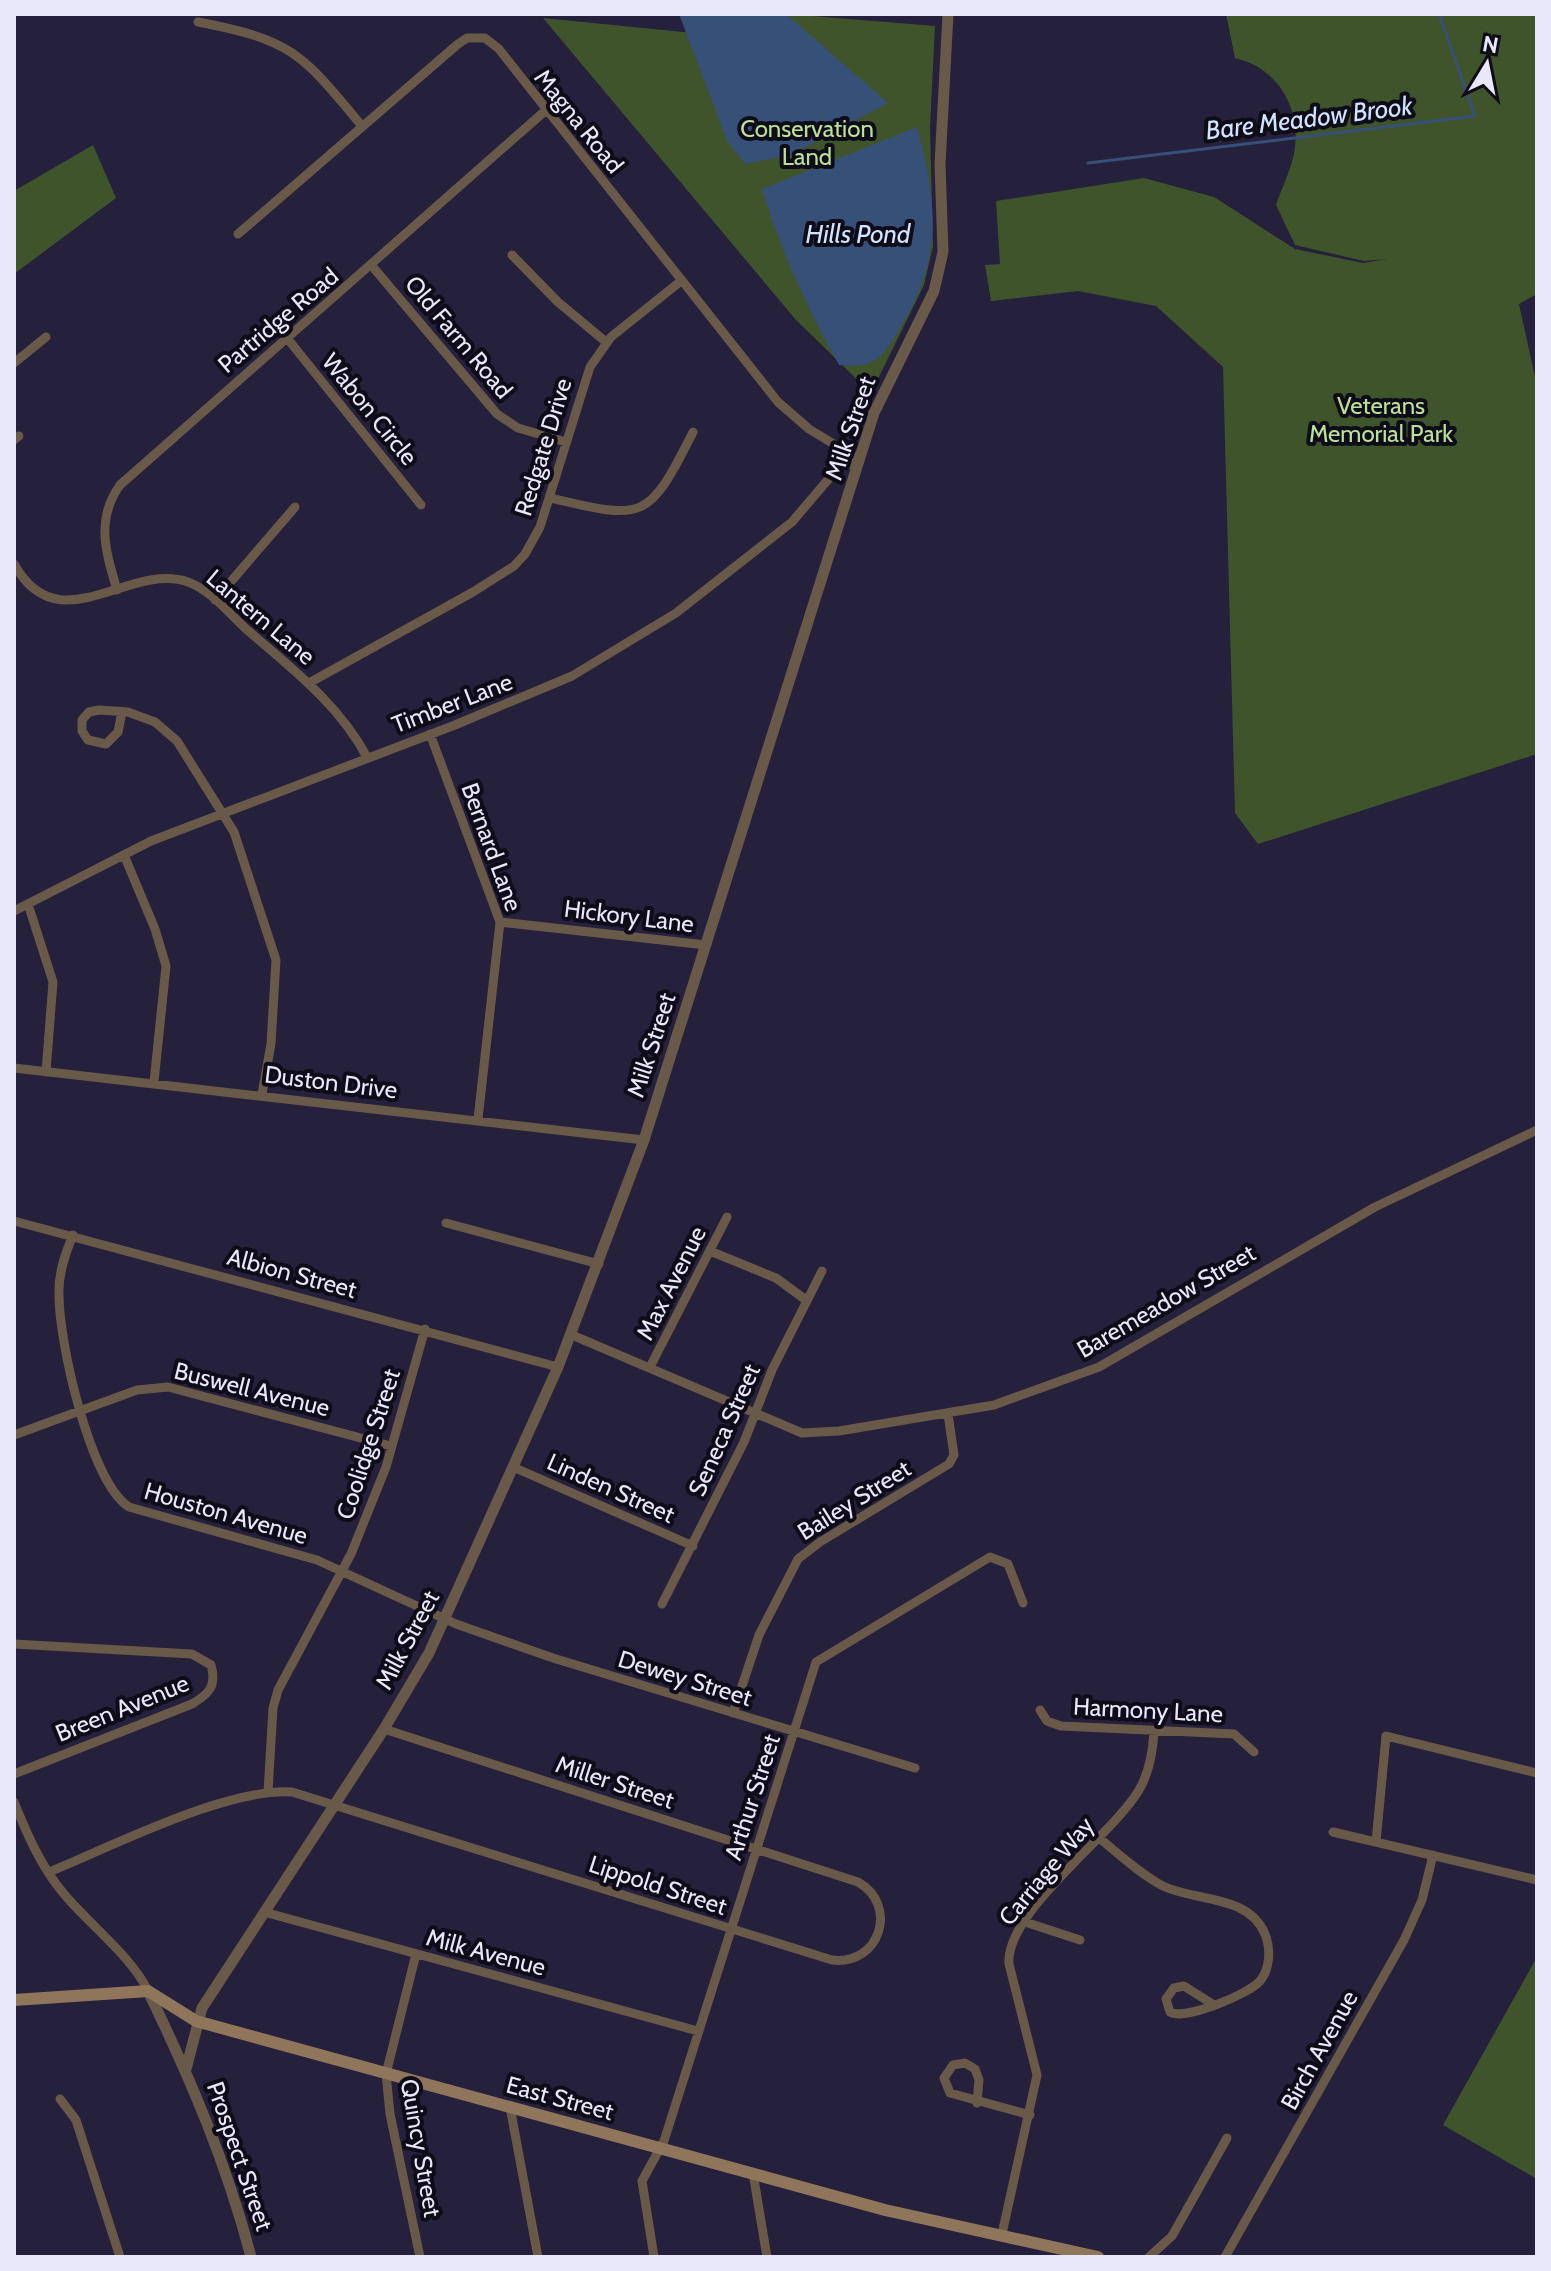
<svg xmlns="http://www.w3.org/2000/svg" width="1551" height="2271" font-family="Cabin,sans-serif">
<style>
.green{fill:#3f542a}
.water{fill:#375078}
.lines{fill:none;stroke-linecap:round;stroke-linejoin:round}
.stream{stroke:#375078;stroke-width:3}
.minor{stroke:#685948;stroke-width:9}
.tertiary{stroke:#685948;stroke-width:11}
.secondary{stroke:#8f765b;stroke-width:12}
.labels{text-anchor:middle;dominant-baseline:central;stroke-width:8;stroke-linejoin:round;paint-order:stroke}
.street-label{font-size:24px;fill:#e9e7fa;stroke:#0e0c18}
.park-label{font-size:24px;fill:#bbe199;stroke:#0e0c18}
.water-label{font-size:26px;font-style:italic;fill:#d2e4ff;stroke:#0e0c18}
</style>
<rect width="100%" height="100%" fill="#25203b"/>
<!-- green -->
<path class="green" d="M695 14H788L935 26 930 127 933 246 924 285 871 393 796 320 543 18 693 33Z
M1226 14H1537V294L1519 304 1537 386V754L1258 844 1235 813 1223 367 1156 306 1078 291 991 301 985 265 1000 264 996 201 1144 178 1214 197 1295 249 1363 263 1387 259 1364 261 1295 245 1276 205C1281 190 1289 174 1293 158 1304 113 1280 68 1235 58Z
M93 145 116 198 14 274V191Z
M1537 1957V2179L1443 2125Z"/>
<!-- water -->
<path class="water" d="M679 14H786L888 103 791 155 745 164 727 141Z
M917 127C938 204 943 258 900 328 881 359 876 368 839 365 807 308 781 251 762 189Z"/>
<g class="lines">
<!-- stream -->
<path class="stream" d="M1088 163 1475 116 1439 14"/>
<!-- minor -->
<path class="minor" d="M198 22C293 40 302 54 362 126
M238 234 458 44 467 38H485L499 49 778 402 809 429 860 460
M512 255 558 302 606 342
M372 266 497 414 518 428 566 442
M287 338 421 505
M14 363 46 337
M14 440 19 436
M550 498C644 520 648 522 693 432
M14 564C59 645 129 561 188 582 210 590 228 612 245 628 290 667 338 703 367 757
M117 590C106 552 95 520 120 485L545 111
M215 600 295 507
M309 683 473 592 514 566 525 554 540 527 590 367 611 337 681 281
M122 712 118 732 106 744 88 740 82 731V720L89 712 99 710 128 712 155 722 177 741 234 832 276 960 271 1044 262 1094
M430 734 500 922 478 1119
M124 855 155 929 166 966 154 1082
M28 904 53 982 46 1072
M14 911 151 841 455 725 572 676 676 613 792 522 837 469 860 460
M500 922 706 945
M14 1068 644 1140
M14 1221 558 1367
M446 1223 599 1264
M73 1235C65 1254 58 1274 59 1295 59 1342 90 1482 129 1507L317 1560 456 1624 553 1658 915 1768
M710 1251 776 1278 806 1300
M572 1335 802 1433 839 1431 994 1405 1099 1367 1375 1207 1537 1130
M650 1367 727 1217
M14 1435 137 1390 168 1387 391 1446
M513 1467 693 1546
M662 1604 744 1442 772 1370 822 1271
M14 1644 192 1654 211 1665C217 1686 209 1694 192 1704L14 1774
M1040 1710 1047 1721 1061 1726 1234 1734 1254 1752
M733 1713 759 1635 798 1559 820 1542 949 1464 954 1455 948 1414
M268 1792 273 1708 278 1690 351 1554 386 1467 425 1329
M14 1802C27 1834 41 1867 64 1894 89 1924 132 1957 148 1991
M1333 1832 1537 1880
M1099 1838C1119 1854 1140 1874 1163 1886 1196 1902 1248 1894 1265 1934 1271 1949 1270 1969 1260 1981 1249 1994 1184 2021 1170 2012L1166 1999 1174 1988 1184 1986 1214 2005
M1376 1842 1386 1736 1537 1773
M49 1872C113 1846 226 1788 292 1792L832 1960C880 1966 899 1905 858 1882L384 1729
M264 1912 698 2031
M1025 1922 1080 1940
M416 1954 386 2074 390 2114 420 2257
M60 2099 76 2120 120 2257
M977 2103 979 2080 975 2069 965 2063 953 2065 944 2078 950 2093 1030 2115
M510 2107 538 2257
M753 2173 767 2257
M1002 2234 1037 2075 1009 1964C1005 1912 1112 1836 1139 1790 1149 1773 1153 1750 1154 1731
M654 2257 642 2181 664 2141 816 1662 990 1557 1008 1564 1023 1603
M1149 2257 1172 2236 1227 2138
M1225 2257 1404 1940 1422 1900 1433 1855"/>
<!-- tertiary -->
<path class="tertiary" d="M148 1991C190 2078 227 2164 251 2257
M186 2069 202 2008 384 1729 429 1653 558 1367 644 1140 874 413 934 291 943 252 940 164 948 14"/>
<!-- secondary -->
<path class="secondary" d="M14 2000 148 1991 196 2021 885 2210 1098 2257"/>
</g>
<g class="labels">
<!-- street labels -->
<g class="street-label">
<text transform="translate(579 121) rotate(51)">Magna Road</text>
<text transform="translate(278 320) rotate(-40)">Partridge Road</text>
<text transform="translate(459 337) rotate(50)">Old Farm Road</text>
<text transform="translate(370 409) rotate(51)">Wabon Circle</text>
<text transform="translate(850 428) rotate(-71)">Milk Street</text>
<text transform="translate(543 447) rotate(-73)">Redgate Drive</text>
<text transform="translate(261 617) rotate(40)">Lantern Lane</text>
<text transform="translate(452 703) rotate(-21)">Timber Lane</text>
<text transform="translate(492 847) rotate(70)">Bernard Lane</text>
<text transform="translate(629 916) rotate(7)">Hickory Lane</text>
<text transform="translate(651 1045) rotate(-72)">Milk Street</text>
<text transform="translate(331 1082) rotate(7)">Duston Drive</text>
<text transform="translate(292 1273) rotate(15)">Albion Street</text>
<text transform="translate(671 1283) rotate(-63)">Max Avenue</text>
<text transform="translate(1166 1301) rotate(-30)">Baremeadow Street</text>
<text transform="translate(252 1389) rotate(14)">Buswell Avenue</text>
<text transform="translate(724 1430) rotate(-66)">Seneca Street</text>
<text transform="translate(368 1444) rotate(-72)">Coolidge Street</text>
<text transform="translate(611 1488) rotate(24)">Linden Street</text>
<text transform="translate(854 1500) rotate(-32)">Bailey Street</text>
<text transform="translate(226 1513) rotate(16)">Houston Avenue</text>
<text transform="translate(407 1640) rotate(-62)">Milk Street</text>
<text transform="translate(685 1678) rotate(17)">Dewey Street</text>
<text transform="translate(122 1708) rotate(-22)">Breen Avenue</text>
<text transform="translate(1148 1710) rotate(3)">Harmony Lane</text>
<text transform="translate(615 1782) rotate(18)">Miller Street</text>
<text transform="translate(752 1797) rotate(-72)">Arthur Street</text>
<text transform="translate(1046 1871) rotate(-50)">Carriage Way</text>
<text transform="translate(658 1885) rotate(18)">Lippold Street</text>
<text transform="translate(486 1952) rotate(15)">Milk Avenue</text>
<text transform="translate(1319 2050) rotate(-61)">Birch Avenue</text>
<text transform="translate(560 2098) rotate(15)">East Street</text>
<text transform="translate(421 2148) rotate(80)">Quincy Street</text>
<text transform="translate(240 2156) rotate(71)">Prospect Street</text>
</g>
<!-- park labels -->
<g class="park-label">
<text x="807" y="128">Conservation<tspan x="807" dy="28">Land</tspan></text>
<text x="1381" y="405">Veterans<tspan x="1381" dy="28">Memorial Park</tspan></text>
</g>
<!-- water labels -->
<g class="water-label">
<text transform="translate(1309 118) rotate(-7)">Bare Meadow Brook</text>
<text x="858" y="234">Hills Pond</text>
</g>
</g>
<!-- border -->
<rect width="1551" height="2271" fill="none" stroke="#e9e7fa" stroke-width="32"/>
<!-- north arrow -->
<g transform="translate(1487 64) rotate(10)" stroke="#0e0c18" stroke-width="6" paint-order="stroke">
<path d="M0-6L14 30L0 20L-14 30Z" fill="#e9e7fa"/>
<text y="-12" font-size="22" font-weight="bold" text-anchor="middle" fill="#e9e7fa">N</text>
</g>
</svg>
